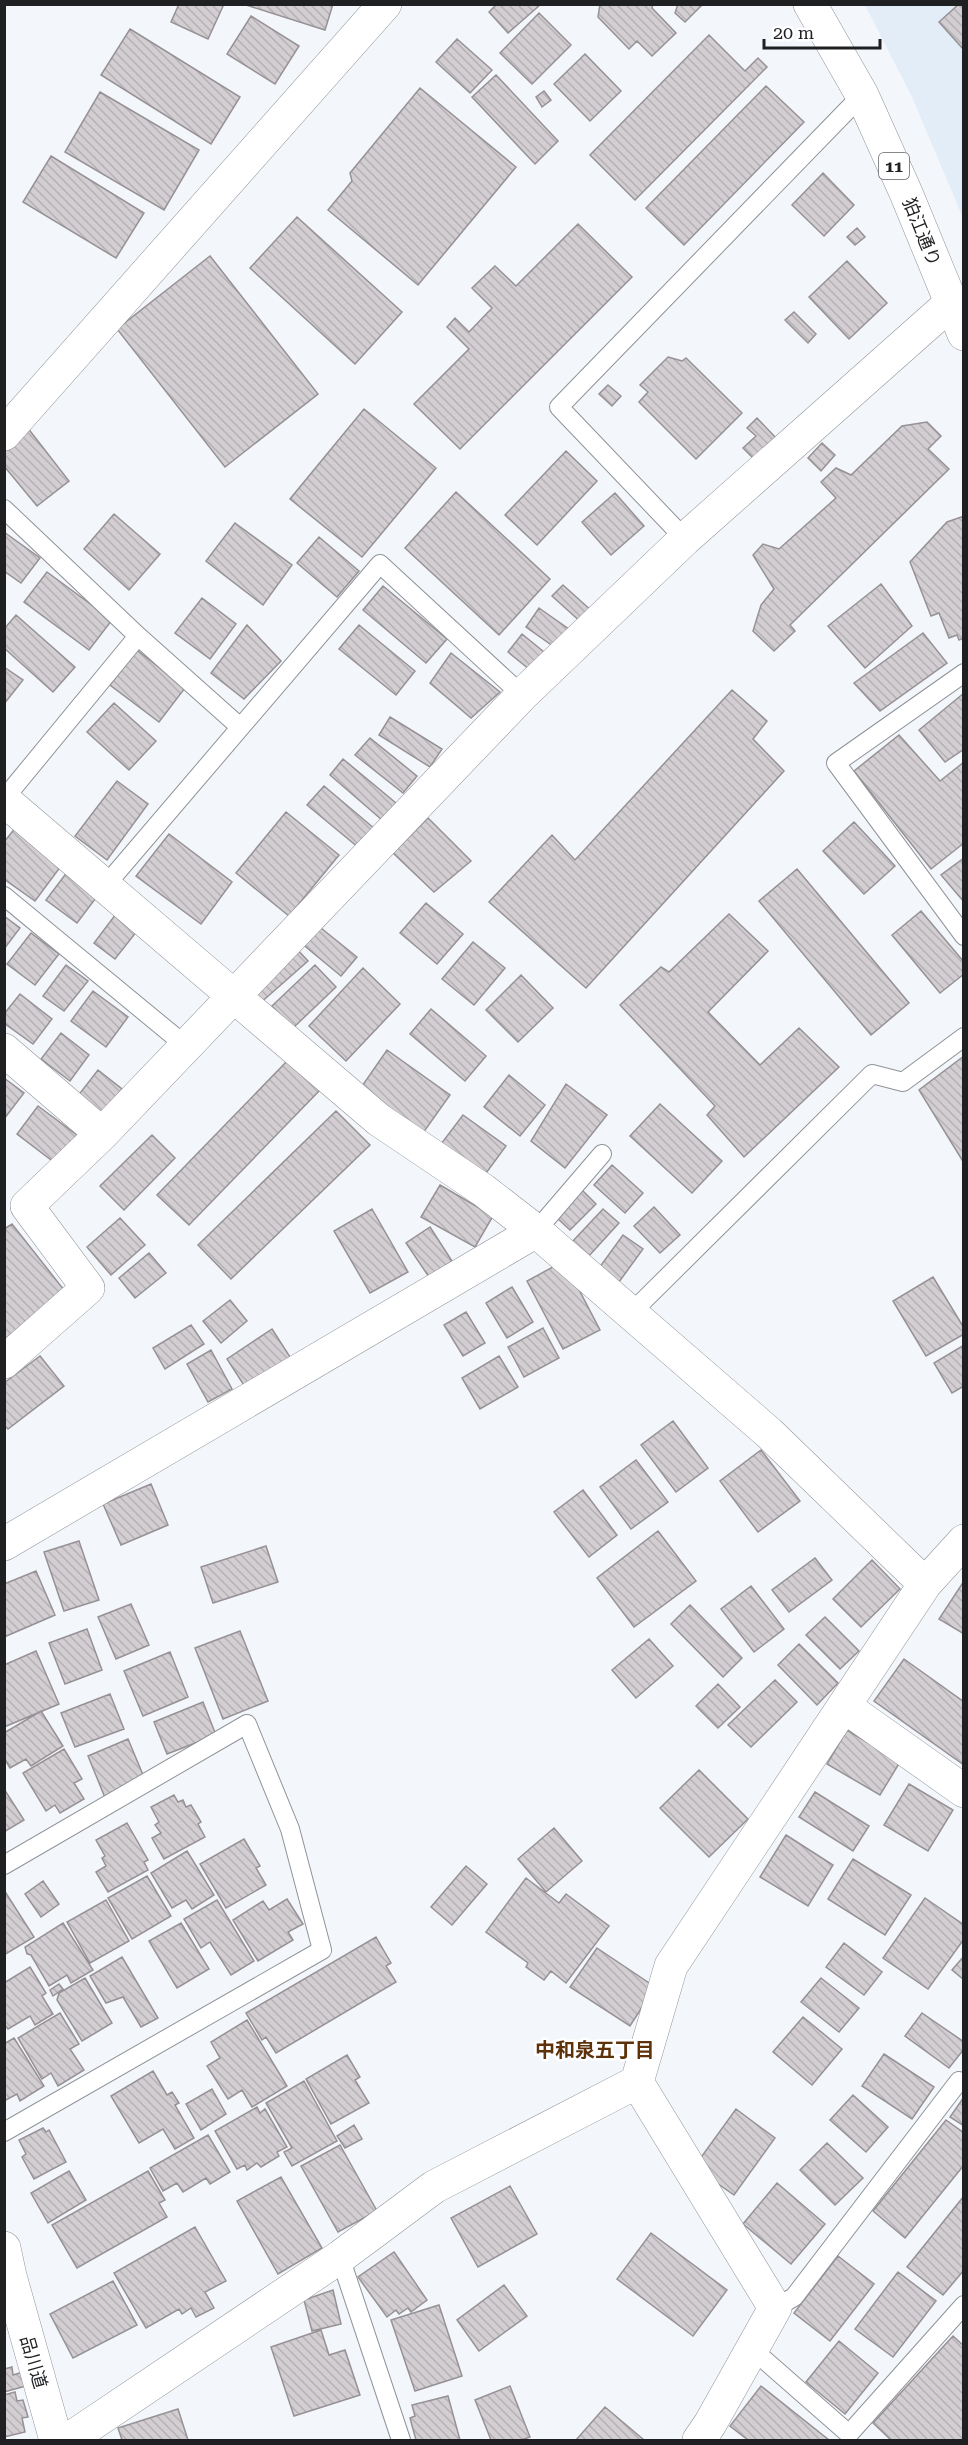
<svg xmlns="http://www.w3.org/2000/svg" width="968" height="2445" font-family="'Roboto Serif','Noto Sans JP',serif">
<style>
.built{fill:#e3edf8}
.building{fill:url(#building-back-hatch);stroke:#969195;stroke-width:1.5}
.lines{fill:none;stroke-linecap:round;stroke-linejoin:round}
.lane-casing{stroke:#8f9398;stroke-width:20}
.street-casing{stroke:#8f9398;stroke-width:34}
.primary-casing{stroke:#8f9398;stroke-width:34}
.lane{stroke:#fff;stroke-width:18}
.street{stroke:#fff;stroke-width:33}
.primary{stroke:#fff;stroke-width:33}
.labels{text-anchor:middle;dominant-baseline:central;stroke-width:5;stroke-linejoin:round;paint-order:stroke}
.shield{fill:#fff;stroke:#626364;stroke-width:1.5}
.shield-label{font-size:16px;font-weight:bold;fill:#1e2022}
.street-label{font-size:18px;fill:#1e2022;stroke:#fff}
.neighbourhood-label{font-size:20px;font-weight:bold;fill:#5d320a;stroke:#fff}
</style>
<defs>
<pattern id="building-back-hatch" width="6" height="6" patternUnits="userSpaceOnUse" patternTransform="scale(1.5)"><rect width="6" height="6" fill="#d3ced2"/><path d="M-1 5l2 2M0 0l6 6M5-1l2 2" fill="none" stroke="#b5b1b4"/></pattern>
</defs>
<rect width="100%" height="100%" fill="#f3f7fc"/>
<!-- built -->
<path class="built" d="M865 5H963V218L912 97Z"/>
<!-- building -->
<path class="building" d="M179 4H224L208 39 171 22Z
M243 4H333L325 30Z
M497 4H540V5L508 33 489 12Z
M653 4 652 8 676 33 652 56 637 41 629 49 598 17 600 4Z
M678 4H703L685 22 675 13Z
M959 4H964V50L939 22Z
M539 13 571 45 532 84 500 53Z
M251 16 299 46 275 84 227 54Z
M130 29 240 97 211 144 101 75Z
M709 35 745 71 758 58 767 67 635 200 590 155Z
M457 39 492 70 470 93 436 62Z
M585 54 621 91 590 121 554 84Z
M496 75 558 141 535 164 472 97Z
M766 86 804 122 684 245 646 208Z
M420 88 516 167 418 285 328 210 352 181 350 173Z
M544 91 551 100 542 107 536 97Z
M100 92 199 150 164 210 65 152Z
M51 156 144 213 116 258 23 202Z
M823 173 854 205 824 236 792 205Z
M297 217 402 312 355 364 250 268Z
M578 224 632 277 460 449 414 404 469 349 447 327 455 318 469 332 492 308 472 288 495 266 516 286Z
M857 228 865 237 855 245 847 237Z
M210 256 318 394 225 467 117 329Z
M847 261 887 303 849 339 809 297Z
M794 312 816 334 808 343 785 320Z
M668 357 682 361 686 358 742 413 696 459 639 402 648 392 640 385Z
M608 385 621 396 612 406 599 394Z
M364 409 436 468 362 557 290 499Z
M757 418 776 438 754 459 743 448 756 436 747 428Z
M927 422 941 436 928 449 949 469 790 625 795 631 774 651 753 631 761 605 774 589 753 555 763 544 779 549 836 498 821 482 836 468 851 475 902 426Z
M27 427 69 481 37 506 4 466V444Z
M822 443 835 455 821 471 808 458Z
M566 451 597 481 537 545 505 515Z
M456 492 550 579 499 635 405 548Z
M615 493 644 526 611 555 582 522Z
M114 514 160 554 129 590 84 549Z
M964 516V638L959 640 957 635 949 638 939 613 931 616 910 562 947 522Z
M235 523 292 565 263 605 206 561Z
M4 532 40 558 21 583 4 571Z
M319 537 359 571 337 597 297 563Z
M47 572 112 620 89 650 24 602Z
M881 584 912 626 865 668 828 626Z
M563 585 594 613 583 624 552 596Z
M383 586 447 639 426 663 363 610Z
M202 598 236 624 210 659 175 633Z
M539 608 573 632 560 651 526 627Z
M16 615 75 667 53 692 4 648V629Z
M247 625 281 661 244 699 211 673Z
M359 625 415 671 396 695 339 649Z
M923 633 947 663 880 711 854 683Z
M522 634 549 656 535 674 508 652Z
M137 650 185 688 159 722 110 685Z
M451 653 500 692 471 718 430 683Z
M4 667 23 680 4 704Z
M732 690 767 721 753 739 784 771 586 988 489 902 552 835 575 860Z
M964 693V749L945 762 919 730Z
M114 703 156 741 129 770 87 732Z
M390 717 442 749 430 767 379 735Z
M899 735 940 781 964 762V843L931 869 854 771Z
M370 738 417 776 403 793 355 755Z
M343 759 396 803 382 820 330 775Z
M117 781 148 804 107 860 75 836Z
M324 786 375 829 359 848 307 805Z
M286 812 339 855 289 916 236 873Z
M428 818 471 861 434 892 393 853Z
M20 822 67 858 35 901 4 879V842Z
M854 822 895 866 864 894 823 851Z
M169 834 232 882 201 924 136 876Z
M964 858V902L941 875Z
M74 863 105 886 77 923 46 900Z
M797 869 909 1003 871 1035 759 901Z
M426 903 463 934 437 964 400 933Z
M119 910 141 926 115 959 94 943Z
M921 911 964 962V974L940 993 892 935Z
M729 914 768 951 708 1012 760 1065 799 1028 839 1067 744 1157 707 1115 715 1106 620 1005 661 967 669 972Z
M4 916 20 928 4 949Z
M316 924 357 957 341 976 301 943Z
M31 933 59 954 35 985 7 964Z
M473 942 505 968 474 1005 442 979Z
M294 946 308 961 258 1005 245 990Z
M66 965 88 981 64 1011 43 996Z
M315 965 336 987 293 1028 272 1006Z
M363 968 400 1004 346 1061 309 1026Z
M521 975 553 1008 518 1042 486 1010Z
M93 991 128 1017 106 1047 71 1021Z
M20 994 52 1019 33 1044 4 1023V1014Z
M431 1009 486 1056 465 1081 410 1034Z
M61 1033 89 1055 70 1081 41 1059Z
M387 1050 450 1095 423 1133 360 1089Z
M964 1056V1163L919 1090Z
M289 1059 321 1089 189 1225 157 1195Z
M98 1070 122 1089 101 1116 77 1097Z
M509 1075 545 1105 520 1136 484 1107Z
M4 1078 24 1093 4 1119Z
M566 1084 607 1115 565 1168 531 1141Z
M660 1104 722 1161 692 1193 630 1136Z
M38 1106 77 1135 55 1163 17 1134Z
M336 1111 370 1145 231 1279 198 1245Z
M463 1115 506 1146 481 1180 438 1148Z
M152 1135 175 1158 124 1210 100 1186Z
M612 1165 643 1193 625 1213 594 1185Z
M440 1185 493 1216 475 1247 421 1217Z
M582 1190 596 1204 570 1230 556 1217Z
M654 1207 680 1235 660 1253 634 1226Z
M372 1209 408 1272 370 1293 334 1231Z
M603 1209 619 1223 588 1257 572 1242Z
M120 1218 145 1245 111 1275 87 1247Z
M12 1224 68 1295 4 1345V1229Z
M430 1227 452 1261 429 1277 406 1243Z
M623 1235 643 1249 619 1282 599 1268Z
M149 1253 166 1273 135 1298 119 1278Z
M564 1261 600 1330 563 1349 527 1281Z
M933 1277 964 1328V1334L926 1356 893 1301Z
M512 1287 533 1322 507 1338 486 1303Z
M230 1300 247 1321 221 1343 203 1321Z
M466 1312 485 1343 463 1356 444 1325Z
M191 1325 204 1344 165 1369 153 1348Z
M543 1328 559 1358 524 1377 508 1347Z
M272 1329 292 1360 247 1390 227 1359Z
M964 1345V1386L952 1393 934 1363Z
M211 1350 232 1389 208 1402 187 1364Z
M40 1356 64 1386 8 1429 4 1425V1383Z
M499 1356 518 1387 480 1409 462 1378Z
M673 1421 708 1468 676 1492 641 1445Z
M761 1450 800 1501 758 1532 720 1481Z
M636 1460 668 1502 631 1529 600 1487Z
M151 1484 168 1525 121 1545 103 1504Z
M583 1490 617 1535 589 1557 554 1512Z
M658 1531 696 1581 634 1627 597 1578Z
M79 1541 99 1600 64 1611 44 1552Z
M266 1546 278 1582 213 1603 201 1567Z
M815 1558 832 1580 789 1612 772 1590Z
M872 1560 900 1589 861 1627 833 1599Z
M36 1571 55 1615 4 1637V1584Z
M964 1581V1634L939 1619Z
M751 1586 784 1629 754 1652 721 1609Z
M131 1604 149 1645 116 1659 98 1617Z
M690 1605 742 1658 723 1677 671 1624Z
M825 1617 859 1651 840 1669 806 1635Z
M87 1629 102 1670 65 1684 49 1643Z
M240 1631 268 1701 223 1719 195 1648Z
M649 1639 673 1666 636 1698 612 1670Z
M799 1644 838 1683 817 1705 778 1665Z
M36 1651 59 1704 4 1727V1665Z
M170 1652 188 1697 143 1716 124 1671Z
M904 1659 964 1702V1765L874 1701Z
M775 1680 797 1702 751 1747 728 1725Z
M718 1684 740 1707 718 1728 696 1706Z
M110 1694 124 1729 75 1747 61 1713Z
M203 1702 216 1735 167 1754 154 1722Z
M41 1711 63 1746 31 1766 26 1759 10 1768 4 1758V1733Z
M847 1730 900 1762 880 1795 827 1764Z
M128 1739 146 1782 106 1800 88 1756Z
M64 1749 82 1779 74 1783 84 1799 60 1813 55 1805 46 1811 23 1773Z
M699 1770 748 1819 709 1857 660 1808Z
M909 1784 953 1810 928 1851 884 1825Z
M4 1789 24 1820 4 1832Z
M815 1792 869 1826 853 1851 799 1817Z
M174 1795 178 1802 183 1800 186 1807 191 1805 201 1822 198 1824 205 1837 164 1859 152 1838 161 1833 155 1825 159 1822 151 1807Z
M127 1823 148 1860 144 1862 148 1870 108 1892 96 1872 106 1866 102 1858 105 1856 96 1840Z
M554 1828 582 1861 546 1892 518 1859Z
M786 1835 833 1865 808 1906 760 1877Z
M244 1839 260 1866 256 1868 266 1885 226 1908 200 1864Z
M187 1851 214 1895 192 1909 186 1900 172 1908 151 1873Z
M853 1859 911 1895 885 1935 828 1899Z
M466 1866 487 1884 452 1925 431 1907Z
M147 1876 171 1916 132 1939 108 1898Z
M526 1878 559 1903 566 1894 609 1926 566 1983 551 1971 544 1980 526 1967 528 1963 486 1932Z
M43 1881 59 1904 41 1917 25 1894Z
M4 1890 34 1937 4 1955Z
M925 1898 964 1925V1939L928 1989 883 1958Z
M287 1899 303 1924 288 1932 293 1940 258 1961 233 1920 263 1901 269 1910Z
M106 1900 129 1941 90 1963 67 1922Z
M217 1900 254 1961 231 1975 210 1942 201 1948 184 1919Z
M63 1923 93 1970 71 1983 67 1975 49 1986 31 1955 27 1954 25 1947Z
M181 1923 209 1969 177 1988 149 1941Z
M376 1937 391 1963 386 1966 396 1982 276 2053 266 2037 262 2040 246 2013Z
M844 1943 882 1972 864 1995 826 1967Z
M597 1948 655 1987 630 2026 570 1987Z
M964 1956V1980L952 1970Z
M122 1957 158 2018 141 2027 123 1997 106 2003 90 1976Z
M30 1967 46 1993 42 1996 53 2014 35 2025 30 2016 8 2029 4 2024V1983Z
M85 1978 112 2023 82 2041 57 2000 59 1993Z
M821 1978 859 2008 839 2032 801 2002Z
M59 1984 63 1989 53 1996 50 1990Z
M60 2013 79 2044 70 2049 84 2070 58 2086 51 2073 42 2079 18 2038Z
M922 2013 964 2042V2049L949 2068 905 2036Z
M803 2017 842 2049 812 2085 773 2052Z
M247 2020 287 2086 252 2107 242 2090 228 2099 207 2066 220 2058 211 2042Z
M14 2038 44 2086 20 2101 17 2094 4 2101V2044Z
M884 2054 934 2087 912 2119 862 2086Z
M347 2055 360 2077 355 2080 369 2103 331 2124 306 2079Z
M153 2071 167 2095 172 2092 179 2103 175 2105 194 2138 175 2149 163 2129 139 2143 111 2096Z
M304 2081 337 2141 292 2166 284 2152 292 2148 266 2103Z
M212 2089 226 2114 201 2130 186 2104Z
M853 2095 888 2127 866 2152 830 2120Z
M964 2097V2126L950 2117Z
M257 2107 260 2113 265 2109 287 2147 277 2152 279 2156 261 2167 257 2163 247 2170 245 2165 237 2169 215 2131Z
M736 2109 775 2138 734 2195 694 2167Z
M946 2120 964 2133V2165L905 2238 873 2211Z
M354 2125 362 2139 345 2148 337 2136Z
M43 2128 46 2132 49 2130 66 2162 34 2179 22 2157 26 2154 19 2140Z
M208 2135 230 2172 210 2184 206 2178 183 2192 177 2183 163 2191 150 2168Z
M827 2143 863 2178 835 2205 800 2170Z
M340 2145 377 2211 338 2232 301 2166Z
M69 2171 86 2200 48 2223 31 2193Z
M148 2171 165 2200 159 2203 167 2217 77 2268 52 2225Z
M281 2177 322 2248 278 2274 237 2201Z
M777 2183 825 2224 791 2264 743 2224Z
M510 2186 537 2234 478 2267 451 2218Z
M964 2196V2270L943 2295 907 2267Z
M195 2227 226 2281 205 2292 214 2308 196 2317 191 2308 182 2314 179 2309 146 2328 114 2273Z
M651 2233 727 2290 693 2336 617 2279Z
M394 2252 427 2300 411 2312 408 2308 399 2314 396 2310 387 2317 358 2277Z
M838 2256 874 2284 830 2341 794 2313Z
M898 2272 936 2301 893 2357 855 2329Z
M113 2281 137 2325 73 2358 50 2314Z
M504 2285 527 2316 479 2351 457 2320Z
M333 2290 341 2324 312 2331 304 2300Z
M439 2305 462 2376 415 2391 391 2320Z
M321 2330 329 2355 345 2350 360 2395 294 2416 271 2347Z
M953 2336 964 2346V2440H891L873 2423Z
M839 2341 878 2373 845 2414 806 2382Z
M12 2367 13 2375 23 2372 26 2386 4 2392V2369Z
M510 2386 530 2437 521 2440H491L475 2400Z
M761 2386 829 2440H748L730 2426Z
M15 2392 17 2401 23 2400 28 2417 22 2418 25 2432 4 2437V2395Z
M448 2396 460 2440H416L410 2418 415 2416 412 2405Z
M605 2407 644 2440H576Z
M178 2409 188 2440H122L118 2428Z"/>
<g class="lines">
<!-- lane casing -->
<g class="lane-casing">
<path id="lane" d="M4 509 138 636 4 799
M685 539 559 407 862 95
M138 636 240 727
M964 673 836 763 964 936
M105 886 380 564 522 695
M4 896 186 1046
M536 1231 602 1154
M631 1313 872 1074 903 1082 964 1037
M4 1865 247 1724 290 1829 322 1950 4 2132
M340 2257 401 2440
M775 2308 794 2297 959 2081
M752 2349 849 2434 964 2305"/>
</g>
<!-- street casing -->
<g class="street-casing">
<path id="street" d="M4 434 385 4
M4 800 379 1120 483 1190 536 1231 769 1433 925 1584 964 1541
M4 1050 102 1134
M4 1362 88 1288 27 1206 102 1134 522 695 685 539 951 303
M4 1544 536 1231
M844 1706 964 1791
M637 2082 775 2308 710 2424 699 2440
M4 2248 10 2276 56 2440
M68 2440 340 2257 434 2187 637 2082 671 1966 925 1584"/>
</g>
<!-- primary casing -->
<g class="primary-casing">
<path id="primary" d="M810 4 862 95 906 193 964 334"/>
</g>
<!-- lane -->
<use href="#lane" class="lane"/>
<!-- street -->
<use href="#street" class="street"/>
<!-- primary -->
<use href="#primary" class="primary"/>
</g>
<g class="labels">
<!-- shield labels -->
<rect class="shield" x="879" y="153" width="30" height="26" rx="4.5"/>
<g class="shield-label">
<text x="894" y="166">11</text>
</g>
<!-- street labels -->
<g class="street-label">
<text transform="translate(922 232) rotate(68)">狛江通り</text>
<text transform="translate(34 2362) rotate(74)">品川道</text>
</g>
<!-- neighbourhood labels -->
<g class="neighbourhood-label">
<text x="595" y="2050">中和泉五丁目</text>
</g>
</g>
<!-- border -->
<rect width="968" height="2445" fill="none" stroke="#1e2022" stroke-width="12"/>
<!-- scale -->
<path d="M764 39v9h116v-9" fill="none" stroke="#1e2022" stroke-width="3"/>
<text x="773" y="39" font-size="18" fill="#1e2022" stroke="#ffffff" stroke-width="4.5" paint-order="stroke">20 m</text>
</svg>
